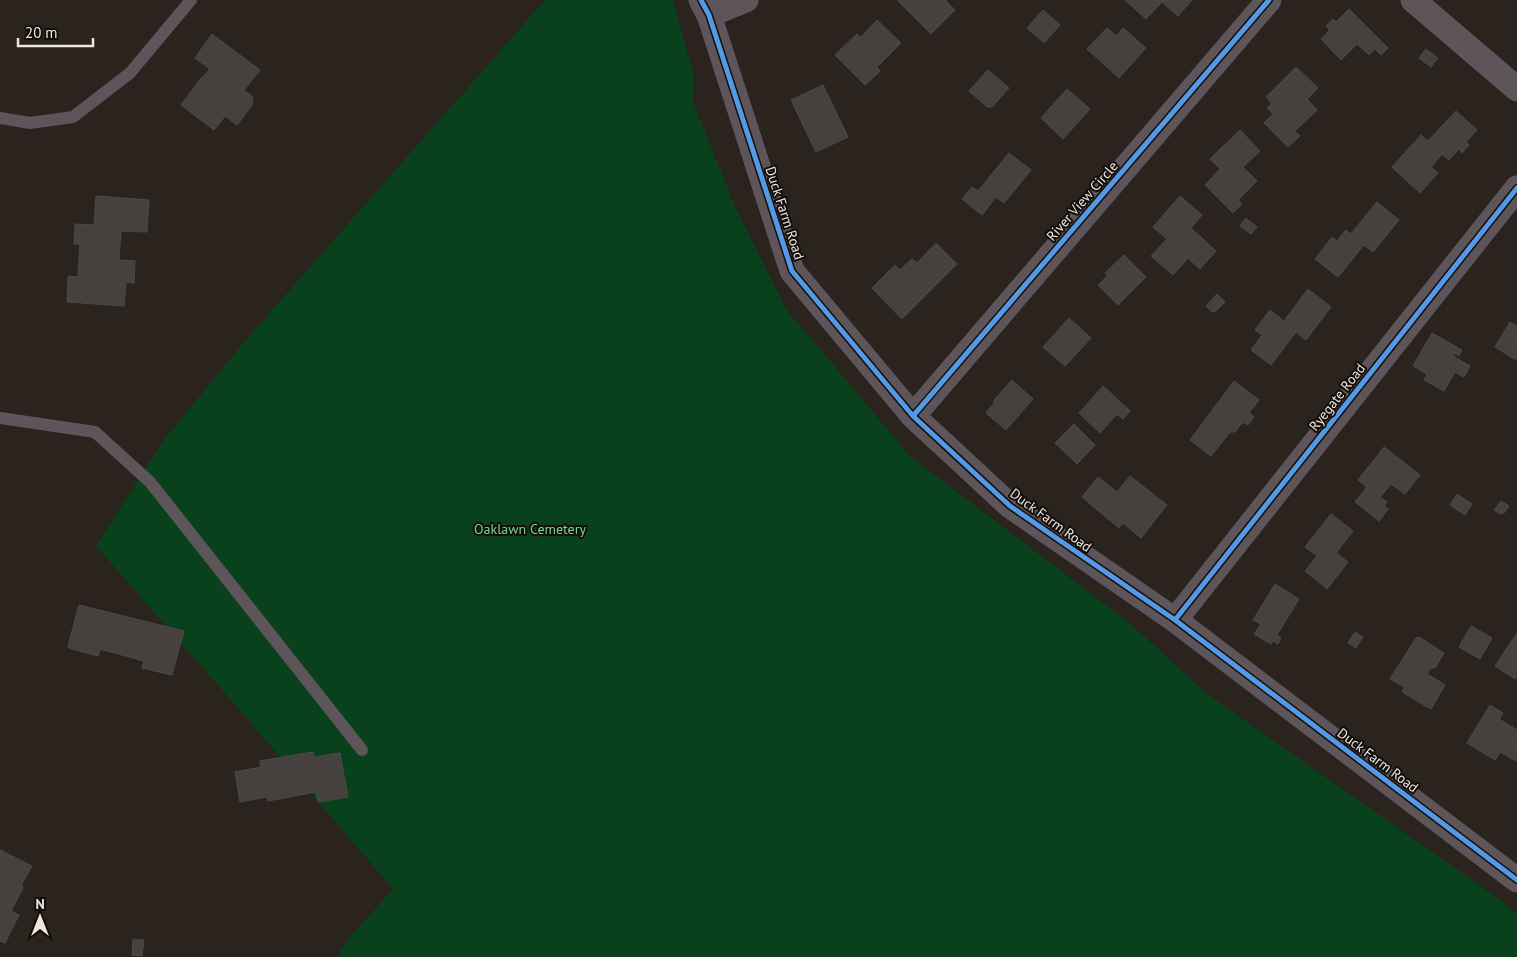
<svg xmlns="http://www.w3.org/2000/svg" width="1517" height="957" font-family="'PT Sans',sans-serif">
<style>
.green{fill:#08411c}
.building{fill:#46403f;stroke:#4e4949}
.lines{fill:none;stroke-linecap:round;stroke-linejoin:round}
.service{stroke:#5e555a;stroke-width:12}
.minor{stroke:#5e555a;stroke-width:25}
.cycleway-casing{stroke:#130e09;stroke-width:8}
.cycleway{stroke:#5399e6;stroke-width:5}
.labels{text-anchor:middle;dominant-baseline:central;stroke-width:4;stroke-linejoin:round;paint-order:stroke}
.street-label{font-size:14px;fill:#efe6e0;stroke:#130e09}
.park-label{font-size:14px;fill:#7ad790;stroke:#130e09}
</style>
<rect width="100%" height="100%" fill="#2b241e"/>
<!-- green -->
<path class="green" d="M545 0H673L693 73V102L736 209 786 309 911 457 1132 625 1207 694 1495 896 1517 914V957H337L348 939 393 889 250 722 96 546 163 441 244 342Z"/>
<!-- building -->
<path class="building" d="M899 0H947L946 1 955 10 931 34 898 1Z
M1125 0H1192L1178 16 1162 2 1146 19Z
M1349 9 1388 48 1381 55 1375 49 1369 55 1357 44 1341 60 1321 39 1330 30 1326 26 1333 19 1336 22Z
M1043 10 1060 25 1044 43 1027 28Z
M877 20 901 43 877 67 880 71 865 85 835 55 857 34 861 37Z
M1107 28 1116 36 1123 28 1146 48 1119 78 1087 49Z
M212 34 260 70 244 90 252 96 253 104 237 125 225 116 214 130 181 105 201 78 203 77 210 69 195 58Z
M1426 49 1438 58 1431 67 1419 58Z
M1296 67 1318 88 1307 99 1317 110 1295 131 1300 136 1288 147 1264 123 1273 114 1267 108 1272 104 1266 97Z
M988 70 1009 88 992 107H987L969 91Z
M823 85 848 137 816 152 791 100Z
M1067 89 1090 109 1063 139 1041 118Z
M1456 111 1477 130 1466 142 1469 145 1462 153 1459 149 1449 160 1442 154 1431 167 1438 173 1420 193 1392 167 1421 135 1428 141Z
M1240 130 1260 151 1243 167 1257 181 1238 200 1242 204 1233 213 1205 185 1220 169 1210 159Z
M1009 153 1031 170 1004 203 996 197 982 215 962 199 972 187 978 191Z
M96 196 149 200 147 232 121 231 119 260 135 261 134 283 126 282 124 306 67 302 68 276 78 277 80 244H74L75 224 94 225Z
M1180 196 1202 215 1191 228 1216 251 1200 269 1188 258 1173 275 1151 256 1167 239 1153 227Z
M1377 202 1399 220 1373 252 1364 245 1338 277 1315 259 1332 237 1337 241 1346 230 1351 234Z
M1246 218 1257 227 1251 234 1240 226Z
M936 243 957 264 902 319 872 288 895 265 900 270 912 259 917 263Z
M1124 255 1146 277 1118 305 1098 285 1108 275 1105 273Z
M1308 289 1331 307 1306 340 1296 332 1271 365 1251 350 1262 335 1255 330 1270 310 1284 321Z
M1217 294 1225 302 1216 311 1212 312 1206 306Z
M1069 318 1091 338 1065 366 1043 347Z
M1510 322 1517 326 1516 360 1495 347Z
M1432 333 1462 350 1459 356 1454 353 1453 356 1470 366 1464 377 1455 372 1444 391 1424 380 1427 374 1413 366Z
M1012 380 1033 399 1006 430 986 413 994 403V400Z
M1234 381 1259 400 1249 413 1254 417 1248 425 1243 422 1235 432H1230L1211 456 1190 440Z
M1103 386 1130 411 1123 419 1117 414 1100 433 1079 413Z
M1074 424 1095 445 1077 464 1055 443Z
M1384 447 1420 475 1405 494 1391 484 1380 497 1387 502 1384 506 1388 509 1379 521 1355 502 1367 487 1358 480Z
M1130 476 1167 505 1141 538 1123 523 1119 528 1082 497 1098 477 1117 492Z
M1457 494 1472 504 1465 515 1450 505Z
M1501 501 1509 506 1504 513 1500 514 1494 510Z
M1331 514 1353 531 1336 553 1348 562 1327 589 1305 571 1317 556 1305 547Z
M1275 584 1299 599 1277 635 1281 638 1278 644 1273 641 1271 644 1254 634 1261 624 1253 620Z
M79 605 184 631 172 675 142 668 144 661 100 649 98 656 69 648 68 646Z
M1471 626 1492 638 1480 659 1459 647Z
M1355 632 1363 637 1356 648 1348 643Z
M1517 633V676L1515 679 1495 666Z
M1419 637 1444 653 1435 668H1431L1427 674 1445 685 1431 709 1402 692 1405 687 1390 679 1416 638Z
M1490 705 1503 713 1499 719 1517 730 1516 761 1500 752 1495 760 1467 743Z
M313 752 314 757 340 753 348 797 318 802 316 792 268 801 267 797 240 802 235 772 261 767 260 761Z
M0 850 32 866 22 884 23 888 11 911 19 915 5 943 0 941Z
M133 939 144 940 142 956 132 955Z"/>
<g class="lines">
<!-- service -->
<path class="service" d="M0 118 30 123 73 117 130 73 191 0
M0 418 95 432 150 482 362 750"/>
<!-- minor -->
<path class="minor" d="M701 0 709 15 792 271 913 416 1010 506 1175 620 1517 880
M1413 0 1517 89
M709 15 746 0
M913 416 1269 0
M1175 620 1517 188"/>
<!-- cycleway casing -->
<g class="cycleway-casing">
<path id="cycleway" d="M701 0 709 15 792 271 913 416 1010 506 1175 620 1517 880
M913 416 1269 0
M1175 620 1517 188"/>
</g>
<!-- cycleway -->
<use href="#cycleway" class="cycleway"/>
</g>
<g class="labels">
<!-- street labels -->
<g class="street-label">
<text transform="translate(1082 201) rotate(-49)">River View Circle</text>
<text transform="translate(785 213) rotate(72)">Duck Farm Road</text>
<text transform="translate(1337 397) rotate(-52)">Ryegate Road</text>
<text transform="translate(1051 520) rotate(36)">Duck Farm Road</text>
<text transform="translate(1378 760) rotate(37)">Duck Farm Road</text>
</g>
<!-- park labels -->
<g class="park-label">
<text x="530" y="529">Oaklawn Cemetery</text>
</g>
</g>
<!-- north arrow -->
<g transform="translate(40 917)" stroke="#130e09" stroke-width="4" paint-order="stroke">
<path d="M0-4L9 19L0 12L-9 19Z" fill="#efe6e0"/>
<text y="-8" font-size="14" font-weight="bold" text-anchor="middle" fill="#efe6e0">N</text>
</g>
<!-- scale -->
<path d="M18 38v8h75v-8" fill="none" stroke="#efe6e0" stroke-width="2.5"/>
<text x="25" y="38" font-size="15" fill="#efe6e0" stroke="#130e09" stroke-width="4" paint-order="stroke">20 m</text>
</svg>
